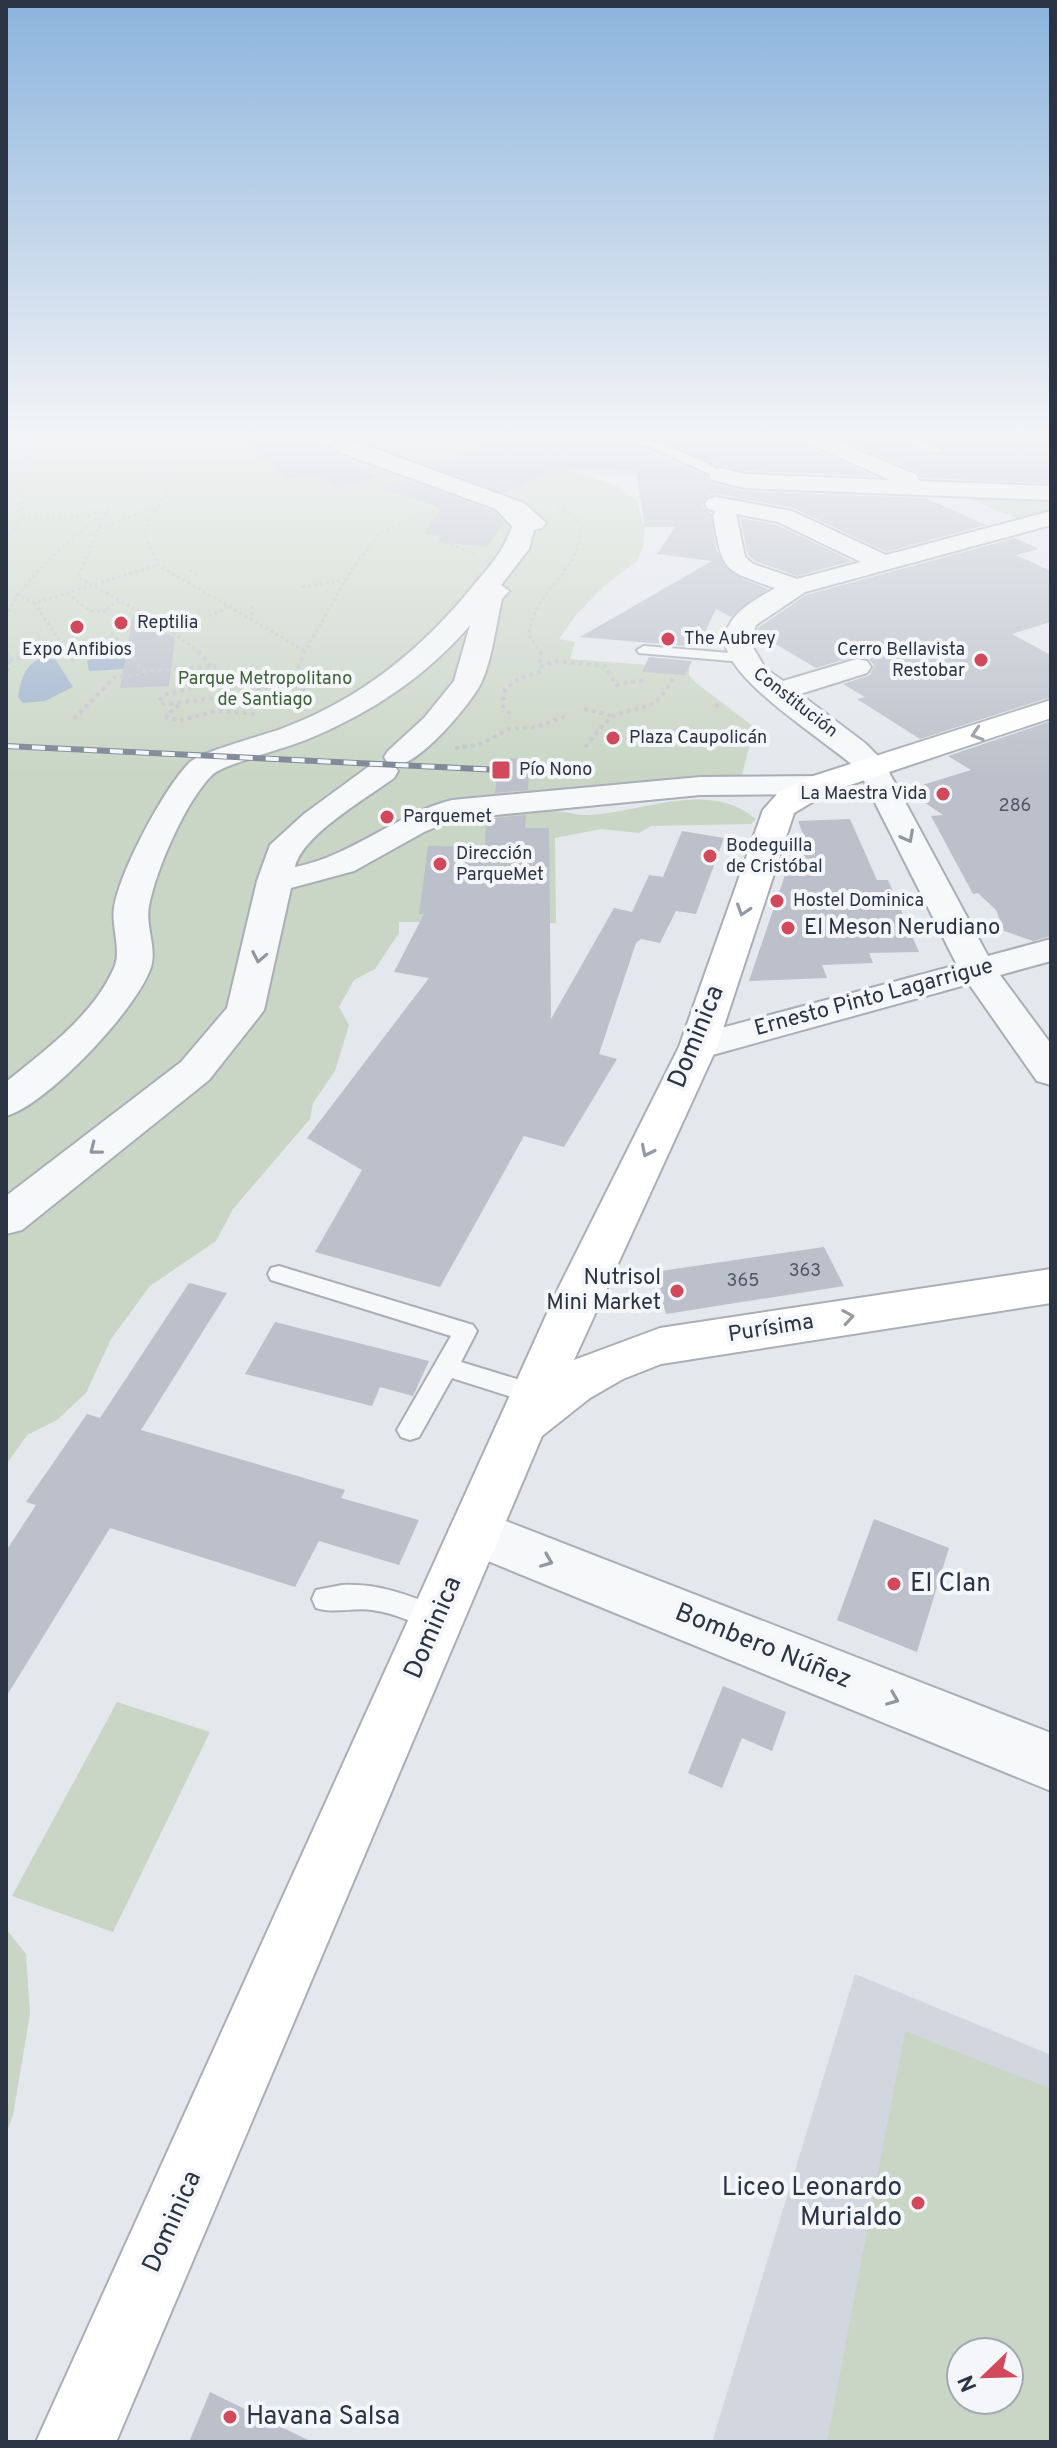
<svg xmlns="http://www.w3.org/2000/svg" width="1057" height="2448" font-family="Overpass,sans-serif">
<style>
.built{fill:#d2d6de;fill-rule:evenodd}
.green{fill:#c9d6c5;fill-rule:evenodd}
.water{fill:#9fb4cc}
.building{fill:#bbc0ca}
.lines{fill:none;stroke-linecap:round;stroke-linejoin:round}
.lane-casing{stroke:#a9aeb7;stroke-width:4}
.street-casing{stroke:#a9aeb7;stroke-width:4}
.secondary-casing{stroke:#a9aeb7;stroke-width:4}
.path-far1{stroke:#c2c5cb;stroke-width:3;stroke-dasharray:3 3;stroke-linecap:butt}
.path{stroke:#c2c5cb;stroke-width:4;stroke-dasharray:4 4;stroke-linecap:butt}
.lane{fill:#f7f8fa;fill-rule:evenodd}
.street{fill:#f7f8fa;fill-rule:evenodd}
.secondary{fill:#fff;fill-rule:evenodd}
.rail-casing{stroke:#7d8696;stroke-width:6}
.rail{stroke:#f4f6f9;stroke-width:4;stroke-dasharray:13;stroke-linecap:butt}
.oneway{stroke:#959aa2}
.oneway2{stroke:#9196a0}
.poi-dot{fill:#d1495b;stroke:#f4f6f9;stroke-width:3}
.labels{text-anchor:middle;dominant-baseline:central;stroke-width:8;stroke-linejoin:round;paint-order:stroke}
.far-poi-label{font-size:18px;fill:#2b3445;stroke:#f4f6f9;text-anchor:start}
.far-park-label{font-size:18px;fill:#3f6138;stroke:#f4f6f9}
.far-street-label{font-size:18px;fill:#2b3445;stroke:#f4f6f9}
.number-label{font-size:18px;fill:#4f5766}
.poi-label{font-size:22px;fill:#2b3445;stroke:#f4f6f9;text-anchor:start}
.street-label{font-size:22px;fill:#2b3445;stroke:#f4f6f9}
.near-street-label{font-size:26px;fill:#2b3445;stroke:#f4f6f9}
.near-poi-label{font-size:26px;fill:#2b3445;stroke:#f4f6f9;text-anchor:start}
</style>
<rect width="100%" height="100%" fill="#e4e7ec"/>
<!-- built -->
<path class="built" d="M609 435 662 451 708 475H590L554 464Z
M855 1974 1051 2055V2442H712ZM961 2352H1009V2400H961Z"/>
<!-- green -->
<path class="green" d="M6 433H449L589 475 621 488 636 500 645 527 643 548 637 561 603 587 576 615 559 639 575 642 570 659 689 668V675L695 682 754 727 741 779 701 791 554 811C564 811 575 815 585 815 641 814 707 778 756 819L751 824 651 826 639 833 601 829 555 838 556 923 399 922V933L375 969 354 980 339 1007 349 1025 335 1071 313 1103 310 1119 233 1209 216 1241 150 1286 111 1339 86 1393 57 1420 27 1435 6 1465Z
M942 488 1051 491V515L1024 520 1016 518Z
M117 1702 210 1732 113 1932 12 1896Z
M6 1929 26 1954 30 2014 13 2115 6 2134Z
M905 2031 1051 2089V2442H827ZM961 2352H1009V2400H961Z"/>
<!-- water -->
<path class="water" d="M118 648 127 656 124 669 89 671 87 661 94 658 91 651Z
M44 657 56 660 73 687 45 701 23 703 18 697C22 677 24 665 44 657Z"/>
<!-- building -->
<path class="building" d="M238 433H298L379 477 340 488 314 475 285 479Z
M512 433H602L706 476 711 483 744 491 926 498 986 525 886 552 793 508 717 494 707 496 702 506 711 513 716 549 725 567 743 579 768 589 731 617 716 609 698 647 580 637 712 561 657 554 675 527H645L636 471 557 469 504 493 433 467Z
M631 433H787L792 440 874 476 745 471 717 466 686 450Z
M826 433H885L935 456 946 450 911 433H1051V483L921 478 918 472Z
M404 479 494 512 505 523 487 547 438 542 442 536 422 534 442 508 381 489Z
M740 518 777 525 852 561 797 576 755 561 748 555Z
M1015 538 1039 549 1016 555 1051 571V622L1012 634 1051 655V697L920 739 857 699 865 697 843 684 870 675 874 665 868 658 856 656 816 668 757 633 759 627 806 595Z
M133 614 175 638 169 686 120 688Z
M649 657 692 661 685 675 642 672Z
M1051 721V936L1033 941 1004 931 996 910 978 893 973 894 931 816 943 815 906 790 971 770 948 756Z
M499 758 530 759 528 790 495 793Z
M526 815 525 828H549L551 1019 614 908 632 912 649 875 663 877 682 831 724 838 696 914 676 911 660 943 641 939 636 943 599 1054 617 1059 564 1147 524 1136 440 1287 315 1252 362 1170 307 1138 429 978 394 972 424 914H419L428 846 485 847 486 819Z
M850 819 877 880H888L919 952 869 953 873 963 822 965 827 978 749 981 786 872 802 871 791 840H805L798 821Z
M824 1247 844 1286 666 1314 654 1272Z
M189 1283 227 1293 141 1430 345 1490 341 1498 419 1520 399 1565 319 1541 295 1587 110 1528 6 1697V1551L36 1505 26 1502 87 1414 100 1418Z
M275 1322 429 1361 413 1396 380 1387 372 1406 245 1374Z
M874 1519 949 1548 917 1652 837 1620Z
M723 1686 786 1712 772 1751 742 1738 722 1788 688 1773Z
M210 2392 312 2442H189Z"/>
<g class="lines">
<!-- lane casing -->
<g class="lane-casing">
<path id="lane" d="M605 433C637 433 700 455 725 475L716 477 652 448Z
M888 433H903L943 451 934 453Z
M644 646 743 654 750 658 743 662 639 653 637 650Z
M279 1266 473 1325 477 1331 461 1362 543 1387 546 1394 543 1401 534 1404 452 1378 419 1437 410 1440 401 1437 397 1430 451 1336 271 1280 268 1274 271 1268Z
M342 1585C381 1583 413 1597 448 1611L452 1620 448 1629 438 1632C416 1624 396 1613 372 1610 354 1607 334 1614 316 1608L312 1599 316 1590Z"/>
</g>
<!-- street casing -->
<g class="street-casing">
<path id="street" d="M305 433H332L524 503 546 523 542 528 534 530 529 549 501 585 509 591 502 599C496 624 492 661 481 683 471 704 417 768 394 765L398 771 394 778C367 798 302 835 295 867 352 856 396 814 452 800L700 777 818 776 829 778 834 785 829 792 818 794 700 795 455 819 424 832 354 871 291 888 264 1010 258 1018 209 1080 22 1230 6 1234V1196L181 1062 227 1008 257 881 270 845 304 814 372 764 388 763 384 757 388 751 424 718 454 681 470 625C427 676 369 714 308 739 288 748 223 764 212 775 185 802 156 870 149 906 145 925 157 948 151 967 138 1008 47 1105 6 1116V1082C45 1050 93 1016 114 968 122 951 111 926 114 908 120 871 163 790 189 763 201 751 267 735 286 727 362 698 422 649 473 586 490 566 504 551 512 526L496 509 342 453Z
M790 433H818L917 475 919 481 1051 486V500L745 488 712 480 709 475 720 468 745 474 890 480 793 437Z
M716 497 792 511 886 555 1051 511V525L805 592 756 625 751 644 765 668 783 681 857 659 867 661 871 667 867 673 800 694 865 743 883 761 988 956 1051 939V961L1000 975 1051 1044V1085L1037 1081 969 984 698 1059 684 1056 679 1047 684 1038 957 965 859 771C831 743 713 674 726 633 732 611 757 599 775 588 721 569 723 572 713 515L716 511 708 509 705 504 708 499ZM736 514 778 522 861 562 797 579 753 564 745 557Z
M475 1509 1051 1733V1791L456 1548 448 1532 456 1516Z"/>
</g>
<!-- secondary casing -->
<g class="secondary-casing">
<path id="secondary" d="M1051 700V718L829 792 794 813 717 1047 574 1360 660 1328 1051 1269V1303L661 1364 623 1379 590 1398 542 1436 116 2442H36L559 1287 679 1047 763 810 778 793 807 778Z"/>
</g>
<!-- path-far1 -->
<path class="path-far1" d="M523 452 528 449 556 457 575 447
M135 463 163 470 168 493 149 519 145 535 158 565 305 651
M108 507 78 577 158 622 201 653
M22 518H70L105 511
M100 528 155 508
M6 541 22 518 21 472 30 455
M445 542 474 554
M190 570 198 575
M302 587 346 580
M67 593 90 611H107L108 607 120 601
M16 594 34 603 158 565
M34 603 68 653
M251 606 253 619
M209 616 231 606
M6 617C26 575 61 549 96 519H103
M40 653 113 636 131 653
M304 653 351 571 379 533 439 508
M541 653 529 635C534 585 580 578 581 524L558 505"/>
<!-- path -->
<path class="path" d="M67 651 75 662
M129 651 141 671 216 666
M198 651 224 680 164 695 159 701 164 704C188 702 273 692 289 678 298 671 301 662 305 651
M541 651 540 667 556 661 605 666 616 685 645 680
M6 653 9 660 6 679
M9 660 49 651
M287 681 303 689 305 697
M179 705 166 716 179 721 215 711 256 714
M715 706 723 704
M584 709 613 716
M510 714 503 705 505 689 522 677 541 672
M74 719 115 677 151 673
M585 747C593 738 605 720 616 715 654 701 652 715 675 675
M455 748 479 745 509 729 537 727 566 716"/>
<!-- lane -->
<use href="#lane" class="lane"/>
<!-- street -->
<use href="#street" class="street"/>
<!-- secondary -->
<use href="#secondary" class="secondary"/>
<!-- rail casing -->
<g class="rail-casing">
<path id="rail" d="M6 746 501 770"/>
</g>
<!-- rail -->
<use href="#rail" class="rail"/>
</g>
<!-- one-way arrows -->
<defs><path id="oneway-chevron" d="M-2-3.5L2.5 0L-2 3.5" fill="none" stroke-width="1.6" stroke-linecap="round" stroke-linejoin="round" transform="scale(2)"/></defs>
<g class="oneway">
<use href="#oneway-chevron" transform="translate(977 734) rotate(162)"/>
<use href="#oneway-chevron" transform="translate(743 910) rotate(108)"/>
<use href="#oneway-chevron" transform="translate(647 1151) rotate(116)"/>
<use href="#oneway-chevron" transform="translate(848 1317) rotate(-9)"/>
</g>
<g class="oneway2">
<use href="#oneway-chevron" transform="translate(908 837) rotate(62)"/>
<use href="#oneway-chevron" transform="translate(259 957) rotate(101)"/>
<use href="#oneway-chevron" transform="translate(95 1149) rotate(142)"/>
<use href="#oneway-chevron" transform="translate(547 1561) rotate(22)"/>
<use href="#oneway-chevron" transform="translate(893 1699) rotate(22)"/>
</g>
<!-- sky -->
<linearGradient id="sky" x2="0" y2="1"><stop stop-color="#8bb4dd"/><stop offset="0.56" stop-color="#f3f4f6"/><stop offset="1" stop-color="#f3f4f6" stop-opacity="0"/></linearGradient>
<rect width="1057" height="776" fill="url(#sky)"/>
<!-- markers -->
<g class="poi-dot">
<circle cx="121" cy="623" r="8"/>
<circle cx="77" cy="627" r="8"/>
<circle cx="668" cy="639" r="8"/>
<circle cx="981" cy="660" r="8"/>
<circle cx="613" cy="738" r="8"/>
<rect x="491" y="760" width="20" height="20" rx="4"/>
<circle cx="943" cy="794" r="8"/>
<circle cx="387" cy="817" r="8"/>
<circle cx="710" cy="856" r="8"/>
<circle cx="440" cy="864" r="8"/>
<circle cx="777" cy="901" r="8"/>
<circle cx="788" cy="928" r="8"/>
<circle cx="677" cy="1291" r="8"/>
<circle cx="894" cy="1584" r="8"/>
<circle cx="918" cy="2203" r="8"/>
<circle cx="230" cy="2417" r="8"/>
</g>
<g class="labels">
<!-- far-poi labels -->
<g class="far-poi-label">
<text x="137" y="623">Reptilia</text>
<text x="684" y="639">The Aubrey</text>
<text x="77" y="650" text-anchor="middle">Expo Anfibios</text>
<text x="965" y="650" text-anchor="end">Cerro Bellavista<tspan x="965" dy="21">Restobar</tspan></text>
<text x="629" y="738">Plaza Caupolicán</text>
<text x="519" y="770">Pío Nono</text>
<text x="927" y="794" text-anchor="end">La Maestra Vida</text>
<text x="403" y="817">Parquemet</text>
<text x="726" y="846">Bodeguilla<tspan x="726" dy="21">de Cristóbal</tspan></text>
<text x="456" y="854">Dirección<tspan x="456" dy="21">ParqueMet</tspan></text>
<text x="793" y="901">Hostel Dominica</text>
</g>
<!-- far-park labels -->
<g class="far-park-label">
<text x="265" y="679">Parque Metropolitano<tspan x="265" dy="21">de Santiago</tspan></text>
</g>
<!-- far-street labels -->
<g class="far-street-label">
<text transform="translate(795 703) rotate(38)">Constitución</text>
</g>
<!-- number labels -->
<g class="number-label">
<text x="1015" y="806">286</text>
<text x="805" y="1271">363</text>
<text x="743" y="1281">365</text>
</g>
<!-- poi labels -->
<g class="poi-label">
<text x="804" y="928">El Meson Nerudiano</text>
<text x="661" y="1278" text-anchor="end">Nutrisol<tspan x="661" dy="25">Mini Market</tspan></text>
</g>
<!-- street labels -->
<g class="street-label">
<text transform="translate(874 998) rotate(-15)">Ernesto Pinto Lagarrigue</text>
<text transform="translate(771 1329) rotate(-9)">Purísima</text>
</g>
<!-- near-street labels -->
<g class="near-street-label">
<text transform="translate(697 1037) rotate(-68)">Dominica</text>
<text transform="translate(434 1628) rotate(-67)">Dominica</text>
<text transform="translate(763 1647) rotate(22)">Bombero Núñez</text>
<text transform="translate(173 2222) rotate(-66)">Dominica</text>
</g>
<!-- near-poi labels -->
<g class="near-poi-label">
<text x="910" y="1584">El Clan</text>
<text x="902" y="2188" text-anchor="end">Liceo Leonardo<tspan x="902" dy="30">Murialdo</tspan></text>
<text x="246" y="2417">Havana Salsa</text>
</g>
</g>
<!-- border -->
<rect width="1057" height="2448" fill="none" stroke="#2b3445" stroke-width="16"/>
<!-- north arrow -->
<g transform="translate(985 2376) rotate(247)"><circle r="38" fill="#f4f6f9" stroke="#a4a8b1" stroke-width="2"/>
<path d="M0-6L14 30L0 20L-14 30Z" fill="#d1495b"/>
<text y="-12" font-size="22" font-weight="bold" text-anchor="middle" fill="#2b3445">N</text>
</g>
</svg>
